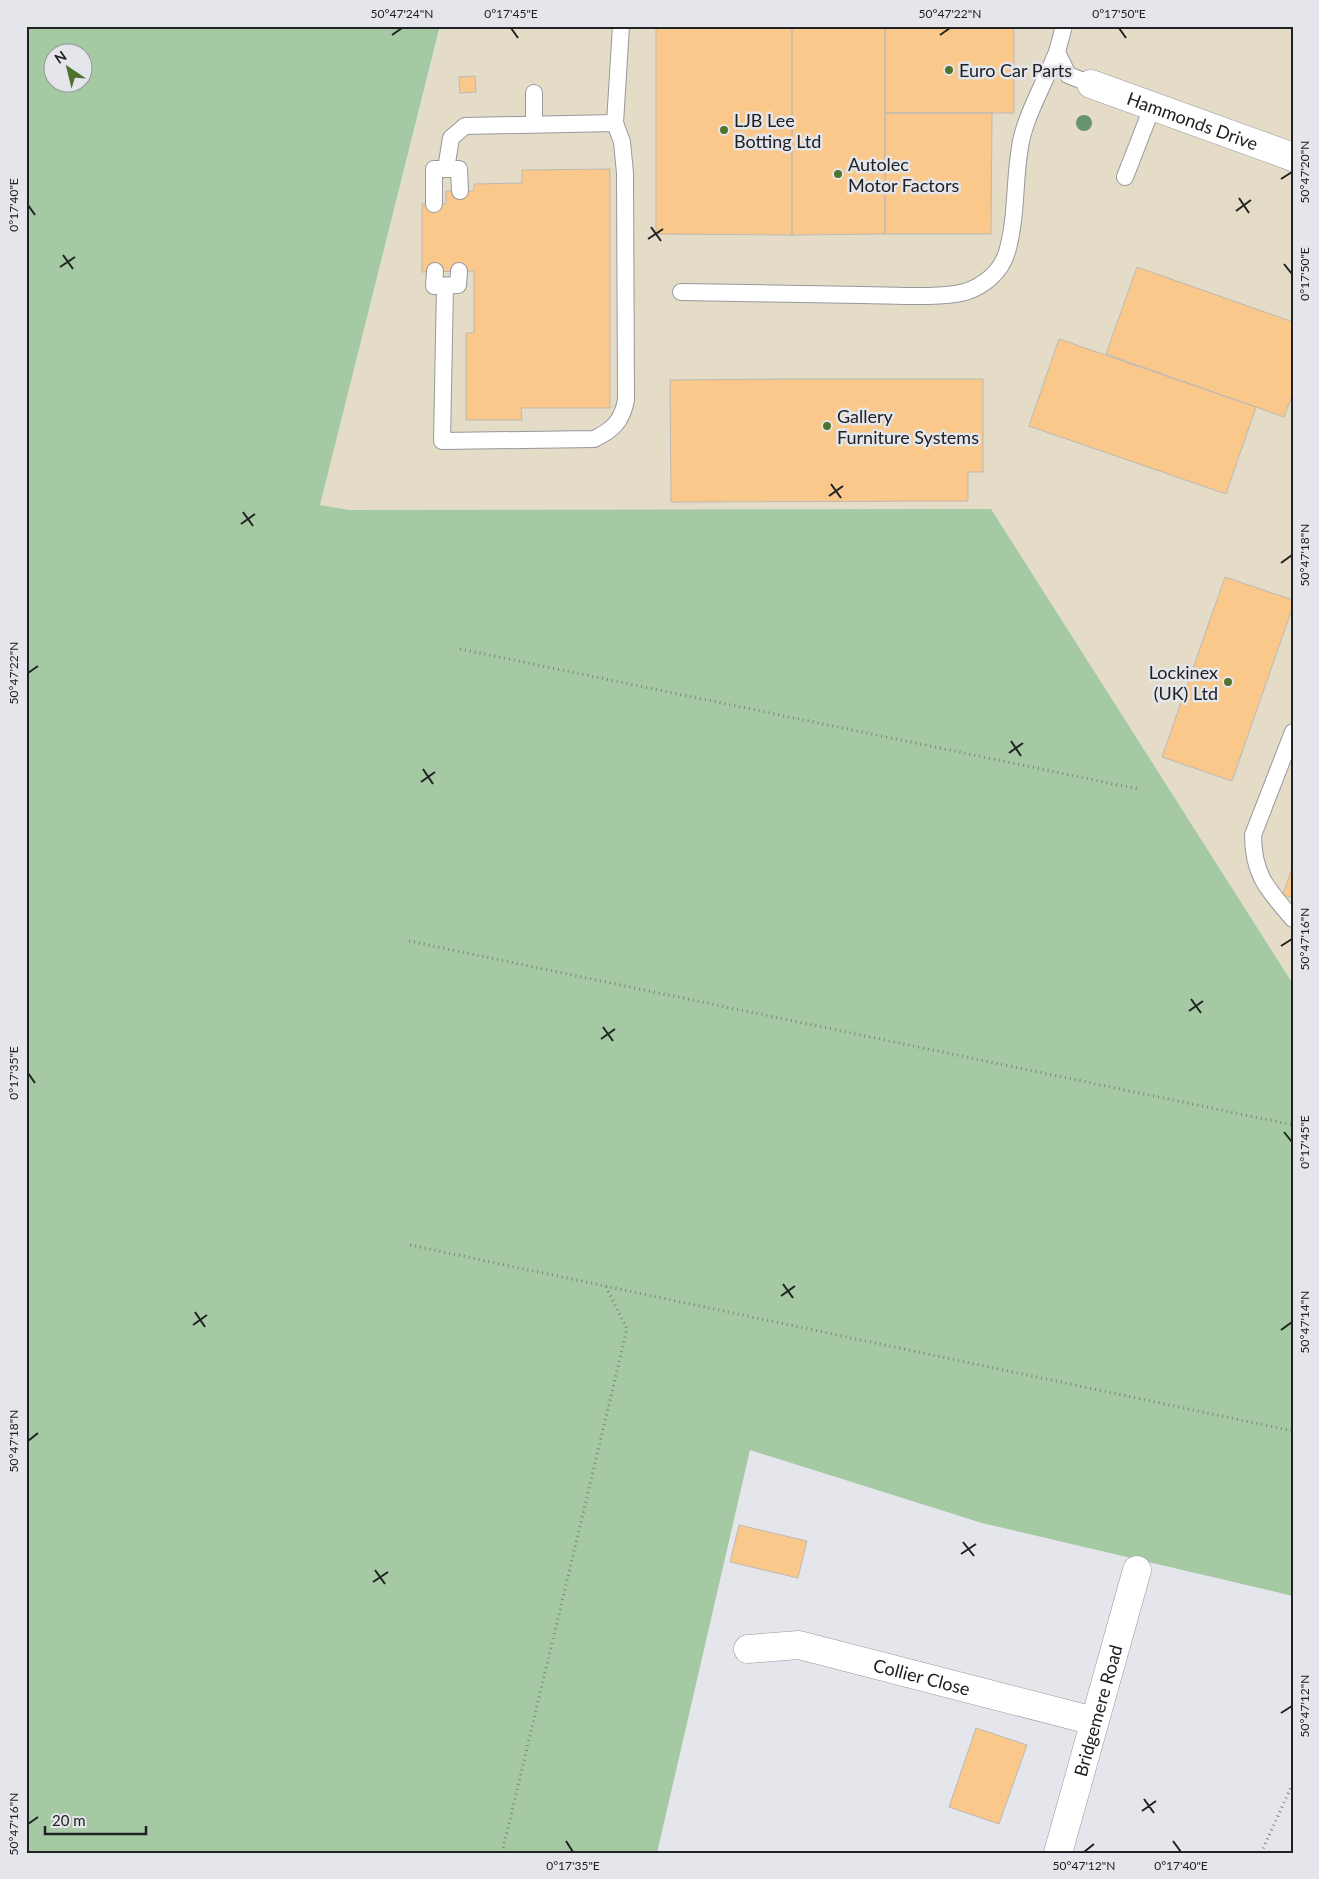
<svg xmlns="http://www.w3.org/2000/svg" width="1319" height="1879" font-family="Lato,sans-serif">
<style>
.industrial{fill:#e4dcc7}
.green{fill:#a5c9a2;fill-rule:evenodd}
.building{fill:#f9c88a;stroke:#bdb9b5}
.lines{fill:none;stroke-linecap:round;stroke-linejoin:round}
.service-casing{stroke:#96989d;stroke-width:18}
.minor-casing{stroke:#96989d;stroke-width:29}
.path{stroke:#808185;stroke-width:3;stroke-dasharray:1 4;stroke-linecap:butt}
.service{stroke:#fff;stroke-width:16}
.minor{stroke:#fff;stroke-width:28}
.tree{fill:#68956d}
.ticks{fill:none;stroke:#202123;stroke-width:2}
.poi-dot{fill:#51742d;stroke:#e4e6eb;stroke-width:2}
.labels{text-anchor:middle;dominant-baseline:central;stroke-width:5;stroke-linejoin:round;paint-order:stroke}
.poi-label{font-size:18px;fill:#202123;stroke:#e4e6eb;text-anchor:start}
.street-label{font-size:18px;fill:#202123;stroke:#e4e6eb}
.neatline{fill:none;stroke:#202123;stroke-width:2}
.ticks-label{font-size:12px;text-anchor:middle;fill:#202123}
</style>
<rect width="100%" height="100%" fill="#e4e6eb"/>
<!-- industrial -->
<path class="industrial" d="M441 26H1293V984L991 509 349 510 320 505Z"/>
<!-- green -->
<path class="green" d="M26 26H440L320 505 349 510 991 509 1293 984V1596L982 1523 750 1450 657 1853H26ZM52 52H82V82H52Z"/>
<!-- building -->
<path class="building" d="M656 26H792V235L656 234Z
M792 26H885V234L792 235Z
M885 26H1014V113H885Z
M475 76 476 92 460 93 459 77Z
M885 113H992L991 234H885Z
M610 169V408H521L522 420H466V333H474V271L422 272V204H446V191H474V184L522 183V170Z
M1137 267 1293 322V393L1284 417 1106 354Z
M1059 339 1256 407 1226 494 1029 426Z
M788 379H983V472H968V501L671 502 670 380Z
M1225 577 1293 600V606L1232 781 1162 757Z
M1293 865V898L1283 895Z
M739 1525 807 1541 798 1578 730 1562Z
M976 1728 1027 1745 999 1824 949 1807Z"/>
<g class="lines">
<!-- service casing -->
<g class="service-casing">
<path id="service" d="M1064 26 1057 52 1068 75 1091 84
M534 93V124
M446 169 451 138 465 126 615 123 621 26
M1125 177 1153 105
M434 204V169H459L460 191
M435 271 434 286 458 285 459 271
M445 286 442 441 594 439C613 430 622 421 626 400L625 173 622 142 615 123
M681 292C741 293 802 294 862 295 890 295 938 299 965 292 984 286 1001 272 1007 252 1017 217 1014 182 1020 147 1024 118 1046 80 1057 52
M1293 732 1253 835C1253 875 1268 890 1293 919"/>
</g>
<!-- minor casing -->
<g class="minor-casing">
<g id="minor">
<path id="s1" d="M1091 84 1293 157"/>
<path id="s2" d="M748 1649 799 1645 1094 1721"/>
<path id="s3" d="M1058 1853 1137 1570"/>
</g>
</g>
<!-- path -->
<path class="path" d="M460 649 1138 789
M409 941 1293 1125
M410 1245 1293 1431
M502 1853 627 1329 606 1287
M1261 1853 1293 1783"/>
<!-- service -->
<use href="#service" class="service"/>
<!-- minor -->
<use href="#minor" class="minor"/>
</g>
<!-- trees -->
<circle class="tree" cx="1084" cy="123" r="8"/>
<!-- ticks -->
<path class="ticks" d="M511 28 518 38M1119 28 1126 38M392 35 402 28M940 35 950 28M1281 179 1292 172M1239 198 1249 213M28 205 35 215M1236 211 1251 200M651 227 661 241M648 239 663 229M63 255 73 269M1284 264 1292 274M60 267 75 257M831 484 841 498M829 496 843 486M243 512 253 526M241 524 255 514M1281 563 1292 555M28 673 38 666M1011 741 1021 756M1009 753 1023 743M423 769 433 784M421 782 435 772M1281 946 1292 939M1191 999 1201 1013M1189 1011 1203 1001M603 1027 613 1041M601 1039 615 1029M28 1073 35 1083M1284 1132 1292 1142M783 1284 793 1298M781 1296 795 1286M195 1312 205 1327M193 1325 207 1315M1281 1330 1292 1322M28 1441 38 1433M963 1542 974 1556M961 1554 976 1544M375 1570 385 1584M373 1582 388 1572M1281 1713 1292 1706M1144 1799 1154 1813M1142 1811 1156 1801M28 1824 38 1817M566 1841 573 1852M1173 1841 1181 1852M1084 1852 1094 1844"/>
<!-- markers -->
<g class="poi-dot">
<circle cx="949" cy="70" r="5"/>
<circle cx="724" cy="130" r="5"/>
<circle cx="838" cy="174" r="5"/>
<circle cx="827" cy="426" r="5"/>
<circle cx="1228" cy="682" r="5"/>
</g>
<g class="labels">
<!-- poi labels -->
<g class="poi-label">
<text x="959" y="70">Euro Car Parts</text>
<text x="734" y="120">LJB Lee<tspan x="734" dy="21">Botting Ltd</tspan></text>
<text x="848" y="164">Autolec<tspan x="848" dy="21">Motor Factors</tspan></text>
<text x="837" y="416">Gallery<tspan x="837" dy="21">Furniture Systems</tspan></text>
<text x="1218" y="672" text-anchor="end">Lockinex<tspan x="1218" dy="21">(UK) Ltd</tspan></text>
</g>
<!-- street labels -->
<g class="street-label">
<text stroke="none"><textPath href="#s1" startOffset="108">Hammonds Drive</textPath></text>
<text stroke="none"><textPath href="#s2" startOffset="178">Collier Close</textPath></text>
<text stroke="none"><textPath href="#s3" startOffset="148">Bridgemere Road</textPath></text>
</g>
</g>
<!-- border -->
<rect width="1319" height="1879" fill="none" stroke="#e4e6eb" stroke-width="55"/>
<!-- north arrow -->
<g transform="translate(68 68) rotate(325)"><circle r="24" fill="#e4e6eb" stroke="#96979b"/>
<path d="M0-4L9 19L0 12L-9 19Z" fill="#51742d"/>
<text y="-8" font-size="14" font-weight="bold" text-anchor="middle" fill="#202123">N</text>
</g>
<!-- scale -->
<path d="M45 1826v8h101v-8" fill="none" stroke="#202123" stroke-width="2.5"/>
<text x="52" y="1826" font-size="15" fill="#202123" stroke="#e4e6eb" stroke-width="4" paint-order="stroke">20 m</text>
<rect x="28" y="28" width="1264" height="1824" class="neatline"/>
<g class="ticks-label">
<text x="402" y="18">50°47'24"N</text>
<text x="511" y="18">0°17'45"E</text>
<text x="950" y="18">50°47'22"N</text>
<text x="1119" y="18">0°17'50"E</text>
<text transform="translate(1305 172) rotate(-90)" y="4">50°47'20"N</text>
<text transform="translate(14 205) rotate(-90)" y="4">0°17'40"E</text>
<text transform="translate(1305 274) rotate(-90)" y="4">0°17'50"E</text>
<text transform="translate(1305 555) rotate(-90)" y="4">50°47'18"N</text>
<text transform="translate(14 673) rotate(-90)" y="4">50°47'22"N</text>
<text transform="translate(1305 939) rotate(-90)" y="4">50°47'16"N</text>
<text transform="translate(14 1073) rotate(-90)" y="4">0°17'35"E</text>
<text transform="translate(1305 1142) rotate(-90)" y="4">0°17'45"E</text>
<text transform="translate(1305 1322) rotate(-90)" y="4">50°47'14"N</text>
<text transform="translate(14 1441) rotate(-90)" y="4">50°47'18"N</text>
<text transform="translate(1305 1706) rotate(-90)" y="4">50°47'12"N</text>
<text transform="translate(14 1824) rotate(-90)" y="4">50°47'16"N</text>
<text x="573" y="1870">0°17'35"E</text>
<text x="1084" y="1870">50°47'12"N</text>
<text x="1181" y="1870">0°17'40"E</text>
</g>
</svg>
